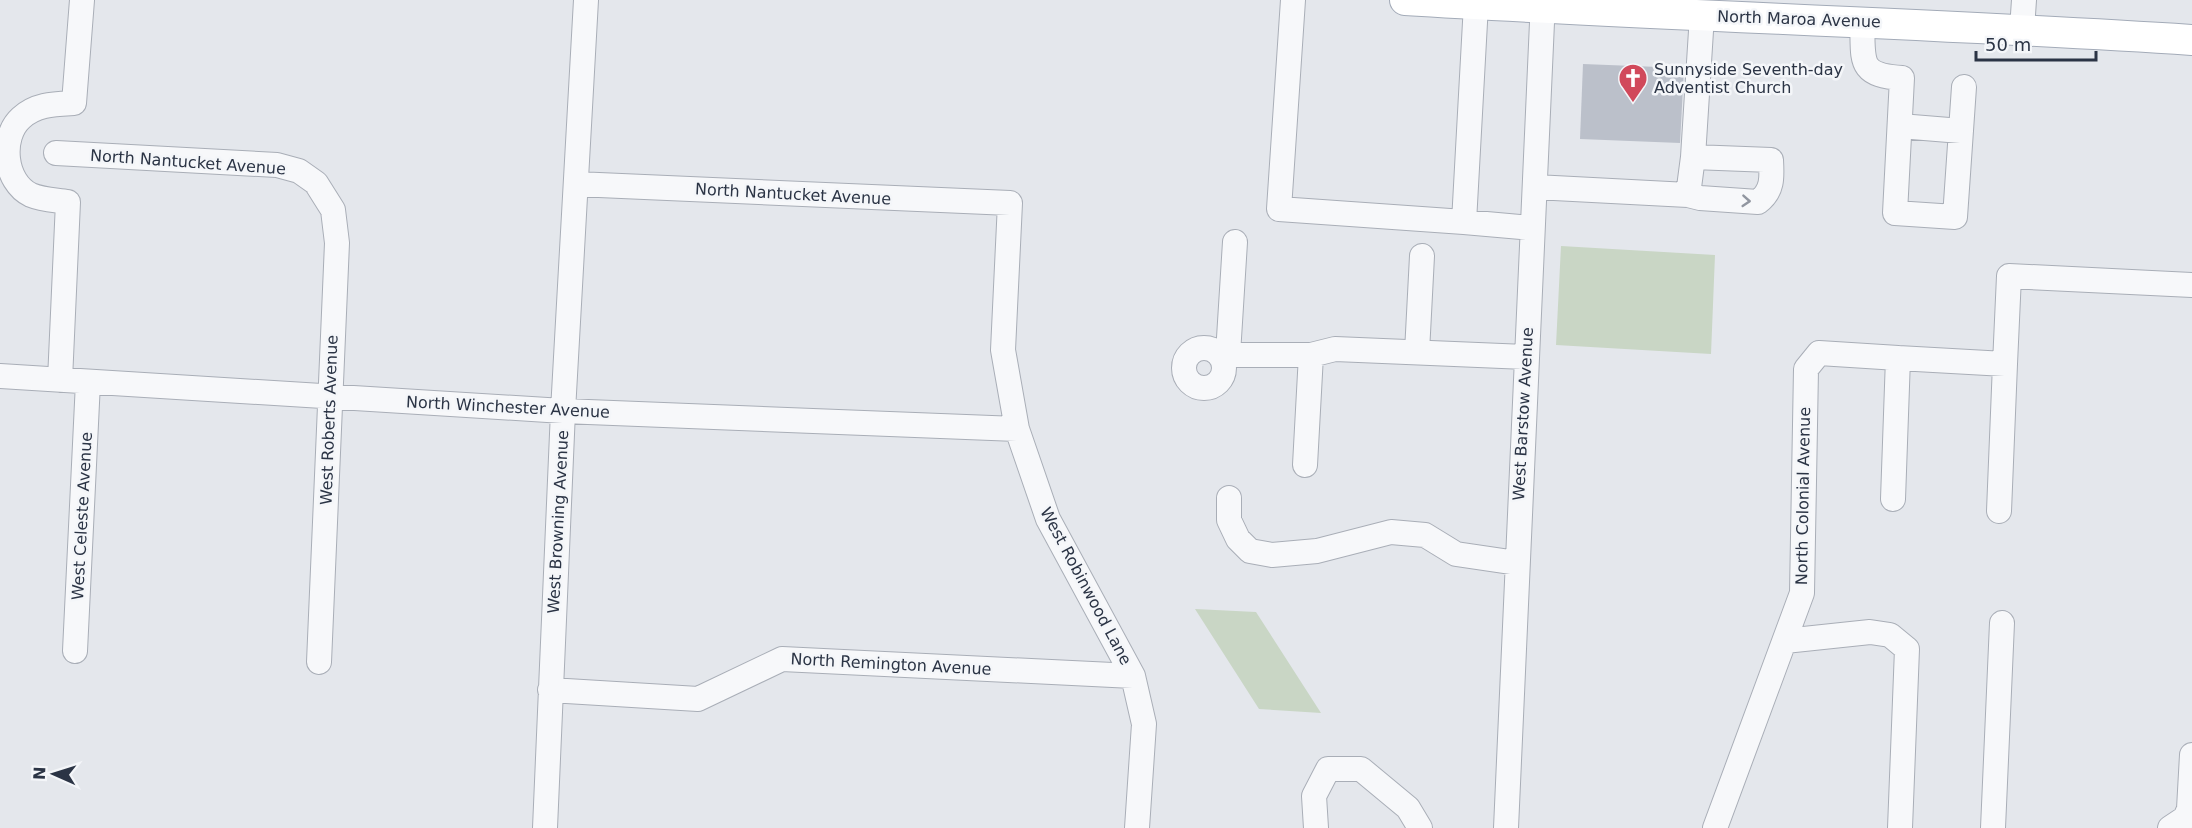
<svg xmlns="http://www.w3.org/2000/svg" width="2192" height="828" font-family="'DejaVu Sans',sans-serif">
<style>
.green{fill:#c9d6c5}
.building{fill:#bbc0ca}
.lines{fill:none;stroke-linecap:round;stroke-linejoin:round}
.minor-casing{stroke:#a9aeb7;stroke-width:26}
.major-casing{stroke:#a3abb8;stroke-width:32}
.minor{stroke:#f7f8fa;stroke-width:24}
.major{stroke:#fff;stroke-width:30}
.oneway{stroke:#9196a0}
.labels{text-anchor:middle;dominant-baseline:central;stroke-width:5;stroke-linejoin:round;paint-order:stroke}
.street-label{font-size:16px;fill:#2b3445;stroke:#f4f6f9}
.poi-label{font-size:16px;fill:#2b3445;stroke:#f4f6f9;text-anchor:start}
</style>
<rect width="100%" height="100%" fill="#e4e7ec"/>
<!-- green -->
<path class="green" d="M1561 246 1715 255 1711 354 1556 345Z
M1195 609 1256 612 1321 713 1259 709Z"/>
<!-- building -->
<path class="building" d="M1583 64 1684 68 1680 143 1580 139Z"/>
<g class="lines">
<!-- minor casing -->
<g class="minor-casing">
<path id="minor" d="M1293 0 1279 209 1464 222 1476 4
M1862 21C1864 60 1856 75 1902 78L1895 213 1955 217 1964 87
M2022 29 2024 0
M1900 126 1961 131
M56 153 277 165 299 171 316 183 333 210 337 243 319 662
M1693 157 1702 15
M576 184 1010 203 1003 350 1017 429 1048 519 1133 676 1144 724 1137 828
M1535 187 1688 195 1700 198 1758 202C1773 191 1772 177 1771 160L1693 157 1688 195
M1464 222 1532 228
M1184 368a20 20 0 1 1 40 0a20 20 0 1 1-40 0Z
M1417 352 1422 256
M1228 354 1235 242
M1220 355H1311L1335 349 1526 357
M0 376 563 411 1017 429
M60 380 68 202C56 200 43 200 31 195 4 182 0 137 21 118 36 104 55 104 74 103L82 0
M1305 465 1311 355
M1229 498V520L1238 539 1250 551 1272 555 1317 551 1391 532 1425 535 1456 554 1517 563
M1893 499 1898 358 2005 364 2009 276 2192 285
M1999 511 2005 364
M1785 641 1870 632 1890 635 1907 649 1900 828
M75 651 88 382
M550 690 698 699 782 659 1133 676
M545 828 563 411 586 0
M1316 828 1314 796 1328 769H1361L1408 808 1420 828
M1506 828 1543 0
M1715 828 1802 593 1806 369 1819 353 1898 358
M1993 828 2002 623
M2170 828 2185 818 2189 809 2192 755"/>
</g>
<!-- major casing -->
<g class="major-casing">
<path id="major" d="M1405 0C1667 16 1930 23 2192 40"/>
</g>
<!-- minor -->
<use href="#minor" class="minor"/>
<!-- major -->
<use href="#major" class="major"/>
</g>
<!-- one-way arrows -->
<defs><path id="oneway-chevron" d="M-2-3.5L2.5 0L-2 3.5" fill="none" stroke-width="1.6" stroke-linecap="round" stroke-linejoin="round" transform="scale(1.5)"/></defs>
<use class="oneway" href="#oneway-chevron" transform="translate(1746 201) rotate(4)"/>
<!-- icons -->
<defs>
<g id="church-pin" transform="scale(1.5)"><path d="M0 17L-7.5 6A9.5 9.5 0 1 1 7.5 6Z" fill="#d1495b" stroke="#f4f6f9"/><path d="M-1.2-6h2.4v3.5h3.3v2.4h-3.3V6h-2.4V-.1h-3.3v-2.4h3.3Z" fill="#fff"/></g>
</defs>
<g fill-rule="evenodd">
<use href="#church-pin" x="1633" y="78"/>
</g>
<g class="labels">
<!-- street labels -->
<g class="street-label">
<text transform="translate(1799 19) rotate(2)">North Maroa Avenue</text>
<text transform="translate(188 162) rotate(4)">North Nantucket Avenue</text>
<text transform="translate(793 194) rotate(3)">North Nantucket Avenue</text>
<text transform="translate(508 407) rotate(3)">North Winchester Avenue</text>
<text transform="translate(1523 414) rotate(-87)">West Barstow Avenue</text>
<text transform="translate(329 420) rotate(-88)">West Roberts Avenue</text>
<text transform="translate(1803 496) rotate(-89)">North Colonial Avenue</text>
<text transform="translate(82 516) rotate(-87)">West Celeste Avenue</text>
<text transform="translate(558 522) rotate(-87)">West Browning Avenue</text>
<text transform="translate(1086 586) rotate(62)">West Robinwood Lane</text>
<text transform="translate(891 664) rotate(3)">North Remington Avenue</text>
</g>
<!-- poi labels -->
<g class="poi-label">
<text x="1654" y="69">Sunnyside Seventh-day<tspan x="1654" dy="18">Adventist Church</tspan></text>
</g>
</g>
<!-- north arrow -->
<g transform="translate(54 774) rotate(273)" stroke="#f4f6f9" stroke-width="4.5" paint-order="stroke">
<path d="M0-4.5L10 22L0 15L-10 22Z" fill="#2b3445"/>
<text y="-9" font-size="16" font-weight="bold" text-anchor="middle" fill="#2b3445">N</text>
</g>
<!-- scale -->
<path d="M1976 51v9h120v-9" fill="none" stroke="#2b3445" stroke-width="3"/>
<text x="1985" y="51" font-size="18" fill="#2b3445" stroke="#f4f6f9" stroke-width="4.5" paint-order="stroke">50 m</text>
</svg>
